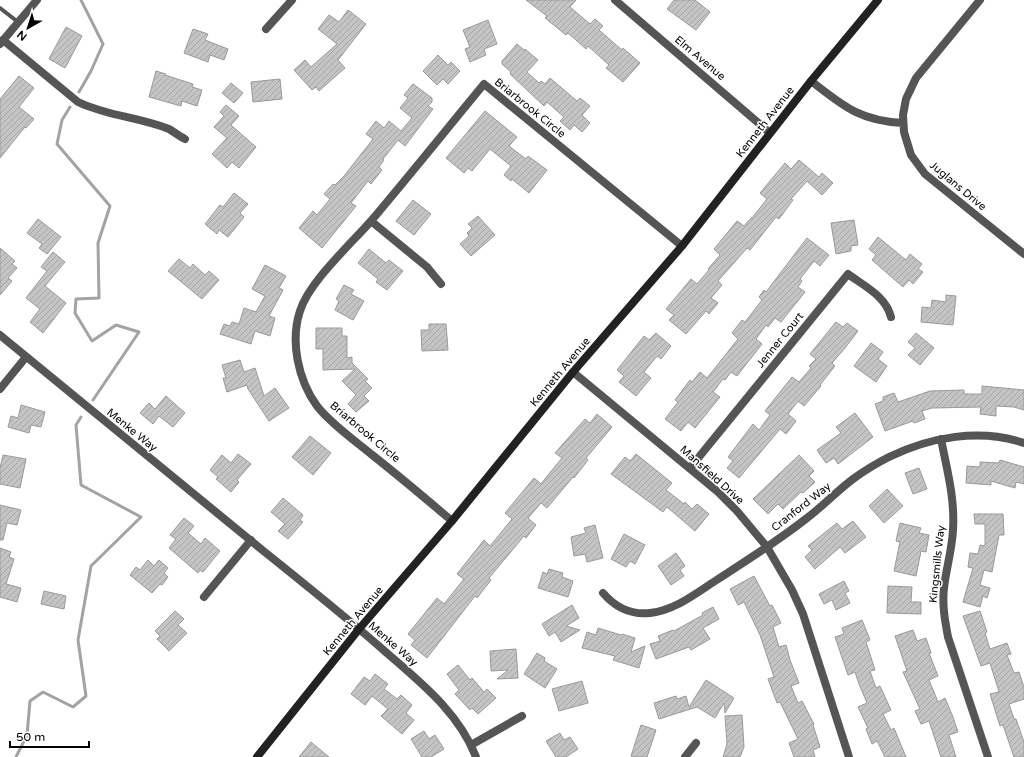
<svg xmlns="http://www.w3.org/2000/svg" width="1024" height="757" font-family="'Varela Round',sans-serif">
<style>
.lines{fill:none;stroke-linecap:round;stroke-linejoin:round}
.stream{stroke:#a3a3a3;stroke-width:3}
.building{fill:url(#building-hatch);stroke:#999}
.service{stroke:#555;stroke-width:4}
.minor{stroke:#555;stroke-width:8}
.tertiary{stroke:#555;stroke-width:8}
.secondary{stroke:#222;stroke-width:8}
.labels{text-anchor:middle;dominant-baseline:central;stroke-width:3;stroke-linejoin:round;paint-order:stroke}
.street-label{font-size:11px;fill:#000;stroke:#fff}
</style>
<defs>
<pattern id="building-hatch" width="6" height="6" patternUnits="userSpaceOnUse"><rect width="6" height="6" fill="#c4c4c4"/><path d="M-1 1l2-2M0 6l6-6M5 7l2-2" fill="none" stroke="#a7a7a7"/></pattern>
</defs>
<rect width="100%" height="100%" fill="#fff"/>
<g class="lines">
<!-- stream -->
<path class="stream" d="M79 92 91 71 103 44 81 0
M70 107 62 120 57 144 110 206 98 243 99 298 76 299 75 313 92 341 116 325 139 332 93 400
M16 757 27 735 30 701 43 692 73 707 86 696 78 640 91 566 141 517 81 485 76 425 81 417"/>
</g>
<!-- building -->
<path class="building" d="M526 0H576L570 7 590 24 595 19 603 26 599 30 622 50 623 48 640 63 623 82 606 68 609 65 588 46 586 49 568 33 566 35 545 18 547 16Z
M674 0H695L710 12 696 30 667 9Z
M348 10 366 24 338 60 345 68 319 91 316 87 312 90 294 70 305 60 311 67 337 44 318 29 329 15 339 22Z
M488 20 497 44 484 49 486 55 470 62 465 49 470 47 463 30Z
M66 27 82 36 65 68 49 59Z
M193 29 208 34 205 40 228 49 224 60 210 55 208 62 184 53Z
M517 44 524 50 525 49 538 60 527 72 539 83 541 81 545 84 550 78 577 101 580 98 590 106 582 115 590 123 582 132 574 125 570 130 560 121 564 117 547 102 544 106 510 74 511 72 502 64V61Z
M438 55 448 65 451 62 460 71 448 84 443 79 437 85 423 71Z
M156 71 166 74 165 75 193 84 192 87 202 90 197 106 182 101 181 106 149 97Z
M19 76 34 88 19 107 34 119 26 128 25 127 0 158V99Z
M280 79 282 99 253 102 251 82Z
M231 83 243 93 234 103 222 93Z
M413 84 432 98V102L428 106 433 109 405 146 398 140 383 159 384 160 379 167 382 170 371 184 368 181 351 203 356 206 322 248 299 228 313 211 317 215 330 199 324 194 333 184 335 185 344 176 373 139 366 134 376 121 384 128 389 121 401 131 412 118 400 108 408 98 404 95Z
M226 105 239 116 231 125 256 147 239 168 232 162 227 168 212 154 227 138 214 127 224 116 220 112Z
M485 111 517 137 509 146 526 159 528 156 547 170 529 193 512 179 511 181 504 175 511 166 490 149 472 171 468 168 464 173 446 158Z
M799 160 819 177 822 173 833 183 822 195 807 181 791 199 793 200 779 219 776 217 750 250 747 248 718 281 722 285 711 298 718 303 709 314 706 311 686 334 669 320 674 315 666 309 691 279 697 284 709 270 708 269 720 255 714 249 737 221 744 226 752 217V218L767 199 760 193 785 163 791 169Z
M234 193 248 204 240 213 244 217 228 237 219 230 217 234 205 224 220 205 223 207Z
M413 200 431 214 414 235 396 221Z
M478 216 495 235 471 256 460 244 469 236 467 233 472 228 468 224Z
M38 219 61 237 47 254 39 248 42 244 27 233Z
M854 220 858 245 851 246V251L836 254 831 223Z
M878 237 906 260 910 254 922 264 918 269 923 272 913 284 909 280 903 287 872 260 876 255 869 249Z
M807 238 829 255 820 266 814 261 800 279 802 281 798 287 805 292 781 322 775 318 768 327 766 325 756 339 762 344 737 376 731 372 725 380 723 379 713 392 720 397 695 428 688 422 681 431 665 419 678 402 675 400 690 380 692 382 700 372 707 378 738 339 732 333 742 320 745 322 762 300 759 297 764 290 766 292Z
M0 248 15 261 12 264 17 268 8 278 12 281 0 295Z
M369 249 386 263 389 260 403 271 387 290 376 282 378 279 358 263Z
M53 252 65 262 45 286 66 303 43 333 30 322 40 309 26 298 47 271 41 267Z
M179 259 190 268 193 264 205 275 209 271 219 280 202 299 168 271Z
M265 265 286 276 279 288 283 290 269 316 275 318 270 336 255 331 251 344 220 334 224 324 230 326 232 322 239 324 244 308 256 312 265 296 252 289Z
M344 285 354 290 351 294 364 301 353 320 335 310 339 301 336 299Z
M946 295 956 296 953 325 921 322 922 307 931 308 932 300 946 302Z
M836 322 843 327 847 323 858 331 845 348 832 363 835 366 820 385 821 386 804 406 798 401 788 414 796 421 786 434 780 429 739 478 727 468 733 461 728 457 753 424 759 430 770 415 765 411 792 377 799 382 811 368 809 366 816 359 810 354Z
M429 324H446L448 350 422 351 421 330H429Z
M316 328H342V336H347V358L352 357V363L368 379 365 381 372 388 364 396 369 401 356 412 348 404 356 395 342 381 355 369 323 370V349H316Z
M656 333 671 346 661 359 657 356 644 372 651 378 636 396 619 382 624 376 617 370 644 336 649 340Z
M916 333 934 348 920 365 908 355 915 348 908 342Z
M871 343 883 352 878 359 887 366 876 382 854 366Z
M240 360 244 372 255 368 264 396 275 388 289 408 269 421 248 389 247 385 227 392 223 378H226L222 365Z
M982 386 1024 390V410L1014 407 996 406V416L980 414 981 407 932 408 922 411 925 419 914 423 913 421 885 431 875 404 883 401V397L894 393 898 402 930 391 964 390V394H982Z
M166 396 185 413 173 427 159 416 153 424 140 413 149 403 155 409Z
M21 405 45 412 41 427 31 425 29 433 8 427 11 416 18 418Z
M855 413 873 437 838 464 834 458 826 463 817 450 841 433 836 427Z
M597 414 612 427 586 458 588 460 574 478 573 477 547 508 541 503 528 518 536 525 526 538 524 536 489 578 491 580 477 598 475 596 427 658 411 645 415 640 408 634 437 598 444 604 464 579 457 574 472 555 484 540 490 546 512 519 505 513 534 478 541 484 548 475 562 458 555 453 585 419 590 423Z
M310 436 331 453 313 475 292 457Z
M238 454 251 464 237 480 239 482 231 492 216 479 218 477 210 470 222 455 231 463Z
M636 454 672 483 666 490 684 504 685 502 692 509 697 504 709 514 695 531 667 507 663 512 611 474 625 457 630 461Z
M3 455 26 459 20 488 0 484V468Z
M799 455 814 471 809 476 815 482 803 493 801 492 783 509 778 504 768 514 753 499Z
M1000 460 1024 467V484L1016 482 1015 488 991 481V485L966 483 967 466 980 467V462L999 463Z
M919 468 927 489 913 494 905 473Z
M887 489 903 506 884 523 869 506Z
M283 498 303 515 300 520 303 522 288 539 278 531 285 524 271 512Z
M0 505 21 510 17 525 7 523 3 540H0Z
M974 514H1003L1004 535H999L992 572 984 570 980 585 990 588 987 598 983 596 980 607 963 602 973 568 968 567 970 553 978 554 980 545 985 546V524H975Z
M184 518 194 526 188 533 201 544 205 538 220 551 203 572 200 570 198 573 169 548 176 539 170 535Z
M853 521 866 537 845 553 840 547 815 569 805 557 812 550 808 546 837 523 842 529Z
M900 523 921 528 919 533 929 535 926 552 921 551 916 576 894 571 900 542 896 541Z
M595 525 603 558 587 562 585 554 574 556 571 537 586 533 584 528Z
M624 534 645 545 635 564 630 561 626 567 611 559Z
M0 548 11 552 9 557 14 559 6 584 21 588 17 602 0 597Z
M676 553 685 566 680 570 684 576 671 585 658 566Z
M148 560 154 566 159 560 168 568 164 573 168 577 162 585 160 584 152 593 130 575 136 567 140 570Z
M549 569 563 573 562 577 573 581 568 597 538 588 543 572 547 574Z
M754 576 770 606 772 605 781 623 773 627 779 647 786 645 790 660 799 683 791 686 798 703 802 701 814 724 813 725 820 747 813 750 815 757H794L789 743 798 739 780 702 777 703 768 679 774 677 760 635 744 602 738 605 730 589Z
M844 581 849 591 845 593 850 603 836 610 832 600 824 604 819 594Z
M888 586 912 587 911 602H921V614L887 613Z
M44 591 66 596 64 609 41 604Z
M572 605 579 618 566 626 580 630 561 642 555 632 549 636 542 624Z
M713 607 719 619 703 628 710 639 691 650 689 647 656 659 650 644 660 641 658 636 673 630 674 631 703 615 702 613Z
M175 611 184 619 178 625 187 633 169 651 157 639 160 636 155 631Z
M980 611 987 632 985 633 990 649 1007 643 1011 654 1007 655 1014 673 1019 672 1024 687V699L1009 704 1014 719H1016L1024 742V757H1014L1003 725 1000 726 990 694 999 692 990 663 981 666 963 616Z
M862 620 870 640 866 642 875 670 870 671 876 688 880 686 891 710 883 714 891 730 894 728 906 757H885L877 741 872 744 866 729 868 728 858 707 867 703 859 684 855 672 848 675 835 637 844 634 842 628Z
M598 628 621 635 622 634 635 638 631 652 645 646 639 668 613 660 615 656 582 648 587 632 596 635Z
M913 630 917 641 926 638 931 653H929L938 676 929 680 938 702 945 698 953 717 958 732 949 735 956 757H941L929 721 921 724 915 711 920 709 903 672 907 671 895 636Z
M516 649 518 678 497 679 508 670 491 671 490 651Z
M537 653 545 658 544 661 557 669 545 688 524 674Z
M458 665 470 680 472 678 484 692 487 689 496 698 478 714 472 708 470 710 455 694 459 690 447 674Z
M375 674 388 684 384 689 397 699 401 695 412 705 406 713 414 720 402 734 381 716 388 709 372 696 365 705 351 694 364 677 370 681Z
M706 680 734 698 725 713 724 703 715 718 697 707 659 719 654 703 676 696 677 699 686 696 689 707Z
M582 681 588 703 559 711 552 689Z
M742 715 744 747 740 757H723L727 744 725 716Z
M641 725 656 730 647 757H635L631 756Z
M424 731 429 739 435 735 444 749 431 757H422L411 739Z
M560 733 564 740 570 737 578 749 566 757H556L546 741Z
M311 742 329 757H299Z"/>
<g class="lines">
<!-- service -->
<path class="service" d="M0 8 18 22"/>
<!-- minor -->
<path class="minor" d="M980 0 916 78 906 99 903 115 904 132 911 155 925 174 1024 254
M266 29 292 0
M3 40 78 102C107 116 139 117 169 129 174 132 179 136 185 139
M811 81C843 106 860 121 903 123
M371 221 427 267 441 284
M0 335C87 406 174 478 261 549 301 581 341 613 380 647 416 679 458 710 476 757
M573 372 718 492 737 511 767 547 792 590 803 614 849 757
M0 389 26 357
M941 439C947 470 955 498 953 530 952 550 946 569 944 588 942 605 945 621 948 637L988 757
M690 468 848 274C864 286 886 296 891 317
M452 521C425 498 399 476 371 454 354 440 330 423 317 406 298 380 290 341 300 311 309 282 350 245 371 221 409 176 446 130 484 84L682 246
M603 593C615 607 631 615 650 613 675 610 695 594 715 581 746 561 778 541 807 518 823 506 837 491 853 479 864 471 877 463 889 457 930 437 980 428 1024 443
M204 597 251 540
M471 745 522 716
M685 757 696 743"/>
<!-- tertiary -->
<path class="tertiary" d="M615 0 770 133
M0 44 37 0"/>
<!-- secondary -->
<path class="secondary" d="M257 757 359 629 452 521 573 372 682 246 811 81 878 0"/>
</g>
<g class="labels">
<!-- street labels -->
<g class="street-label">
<text transform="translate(700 58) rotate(40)">Elm Avenue</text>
<text transform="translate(530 108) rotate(39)">Briarbrook Circle</text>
<text transform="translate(765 122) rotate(-52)">Kenneth Avenue</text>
<text transform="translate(958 186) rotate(40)">Juglans Drive</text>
<text transform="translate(780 340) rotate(-51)">Jenner Court</text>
<text transform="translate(560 372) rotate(-50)">Kenneth Avenue</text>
<text transform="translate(132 430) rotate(39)">Menke Way</text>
<text transform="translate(365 432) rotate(40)">Briarbrook Circle</text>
<text transform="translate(712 475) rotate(42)">Mansfield Drive</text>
<text transform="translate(801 507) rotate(-38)">Cranford Way</text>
<text transform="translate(937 564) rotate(-84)">Kingsmills Way</text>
<text transform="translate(353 621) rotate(-50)">Kenneth Avenue</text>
<text transform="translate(393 644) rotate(41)">Menke Way</text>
</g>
</g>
<!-- north arrow -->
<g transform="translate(28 28) rotate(219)" stroke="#ffffff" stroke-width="3" paint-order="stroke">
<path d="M0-3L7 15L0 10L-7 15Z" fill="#000000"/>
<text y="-6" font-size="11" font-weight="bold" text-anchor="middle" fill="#000000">N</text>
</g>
<!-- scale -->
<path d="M10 741v6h79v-6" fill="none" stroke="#000000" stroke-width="2"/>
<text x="16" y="741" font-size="12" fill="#000000" stroke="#ffffff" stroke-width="3" paint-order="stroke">50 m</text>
</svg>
